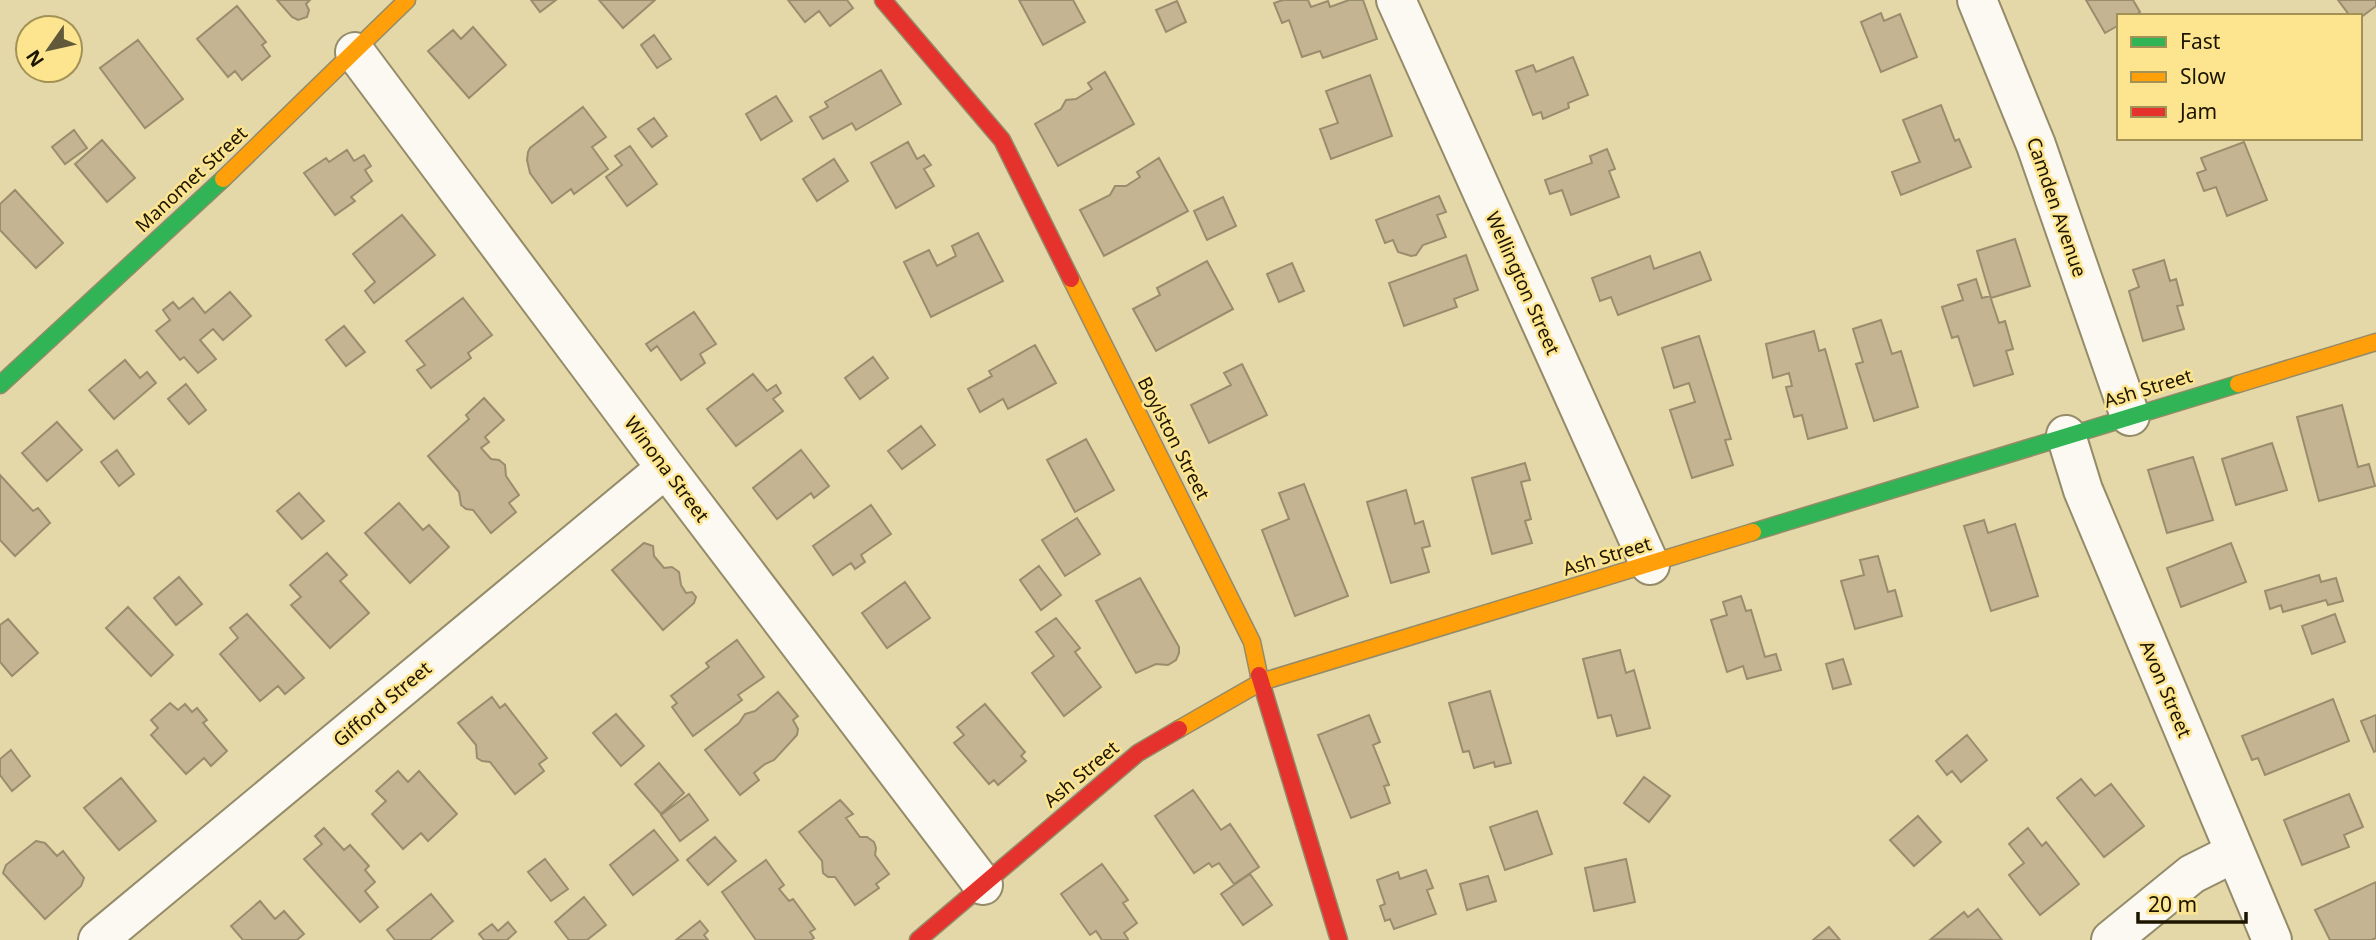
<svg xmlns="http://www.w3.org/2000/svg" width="2376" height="940" font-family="'Noto Sans',sans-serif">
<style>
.building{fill:#c4b491;stroke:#9a8d6d;stroke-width:2}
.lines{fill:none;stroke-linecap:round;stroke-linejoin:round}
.street-casing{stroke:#948b69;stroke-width:42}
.fast-casing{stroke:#948b69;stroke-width:19}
.slow-casing{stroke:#948b69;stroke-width:19}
.jam-casing{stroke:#948b69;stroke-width:19}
.street{stroke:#fbf9f2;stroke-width:38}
.fast{stroke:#30b455;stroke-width:16}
.slow{stroke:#ff9f0a;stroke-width:16}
.jam{stroke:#e5322d;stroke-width:16}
.labels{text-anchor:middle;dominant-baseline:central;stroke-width:5;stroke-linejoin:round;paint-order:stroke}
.street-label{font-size:19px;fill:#1c1500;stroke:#fde590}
</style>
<rect width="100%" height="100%" fill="#e4d7a8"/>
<!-- building -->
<path class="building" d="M277 0H310L306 4 309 10 307 17 298 20 292 17Z
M531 0H556L540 12Z
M599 0H655L623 28Z
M788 0H847L853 8 830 26 819 11 805 22Z
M1019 0H1073L1085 22 1043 45Z
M1283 0H1308L1311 7 1328 1 1330 7 1349 0H1363L1377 39 1323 58 1320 51 1302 57 1289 20 1282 23 1274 3Z
M2086 0H2133L2140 12 2134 16H2119V25L2105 33Z
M2338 0H2376V6L2360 18V16H2350Z
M1177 1 1186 22 1166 32 1156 10Z
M237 6 266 42 262 45 270 56 242 80 235 71 228 77 197 39Z
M1881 13 1884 21 1900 14 1917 57 1881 72 1861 22Z
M473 27 506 65 469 98 428 51 453 30 461 39Z
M654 35 671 59 657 68 641 45Z
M138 40 183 99 145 128 100 68Z
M1573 57 1588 95 1568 103 1569 108 1543 119 1541 112 1533 115 1516 71 1533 65 1536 72Z
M881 70 901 104 856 130 852 123 823 139 810 117 828 107 825 102Z
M1105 72 1134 124 1058 166 1035 124 1061 109 1066 100 1076 99 1092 89 1088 83Z
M1370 75 1392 136 1331 159 1320 129 1338 123 1326 91Z
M776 96 792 121 761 140 746 114Z
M1941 105 1955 141 1959 139 1971 167 1901 195 1892 172 1920 162 1903 120Z
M583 107 606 137 592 147 608 169 574 194 571 189 552 203 530 173 527 160 528 152 530 148Z
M654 118 667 136 652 147 638 129Z
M74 130 87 148 65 164 52 147Z
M102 140 135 178 107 202 75 164Z
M908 142 917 159 924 155 931 165 924 169 934 186 896 208 871 163Z
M2244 142 2267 200 2227 216 2216 187 2204 191 2197 173 2206 170 2201 158Z
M630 146 657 184 627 206 606 177 622 165 615 156Z
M1607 149 1615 169 1609 171 1619 197 1571 215 1562 190 1550 194 1545 180 1592 163 1590 156Z
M347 150 354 161 364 155 371 166 365 170 372 181 351 197 355 201 335 215 304 173 326 158 329 162Z
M1159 158 1188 211 1104 256 1080 210 1110 195 1115 186H1126L1140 177 1137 172Z
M834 159 848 181 817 201 803 179Z
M15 190 63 243 36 268 0 230V204Z
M1439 196 1446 212 1437 215 1446 237 1423 245 1416 255 1411 256 1398 252 1393 240 1385 243 1376 220Z
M1223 197 1236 226 1207 240 1194 211Z
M402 215 435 255 374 303 365 291 375 282 353 254Z
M978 233 1003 281 931 317 904 262 929 250 937 266 956 256 952 246Z
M2015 239 2030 286 1991 298 1977 251Z
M1700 252 1711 280 1618 315 1611 297 1600 301 1592 278 1650 256 1654 269Z
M1466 255 1478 290 1454 299 1457 307 1404 326 1389 283Z
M2164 260 2170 281 2176 279 2183 305 2177 306 2184 329 2143 341 2129 291 2139 287 2133 270Z
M1207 261 1233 309 1156 351 1133 309 1160 295 1157 288Z
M1292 263 1304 291 1279 302 1267 274Z
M1976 279 1982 298 1990 296 1999 323 2005 321 2013 349 2006 351 2013 374 1974 386 1958 336 1952 338 1942 307 1963 300 1958 285Z
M230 292 251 316 223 340 213 329 200 340 216 359 198 373 184 357 180 360 156 331 170 320 163 310 173 302 179 309 193 298 205 313Z
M463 298 492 335 468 353 471 358 431 388 417 370 425 365 406 341Z
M694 312 716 344 700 354 705 363 681 380 657 346 651 351 646 344Z
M1881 320 1892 354 1901 351 1918 407 1874 421 1856 364 1863 362 1853 329Z
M344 326 365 352 346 366 326 340Z
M1814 331 1819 351 1825 349 1847 428 1808 439 1802 415 1794 417 1786 387 1792 386 1789 373 1773 378 1766 344Z
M1699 336 1731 439 1725 440 1733 465 1692 478 1670 410 1695 402 1689 383 1674 388 1662 348Z
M1035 345 1056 383 1008 409 1003 399 980 412 968 389 992 376 989 371Z
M873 357 888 378 860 399 845 378Z
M125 360 140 378 147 372 156 383 114 419 89 390Z
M1242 364 1267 415 1209 443 1191 405 1231 385 1224 373Z
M753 374 767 391 776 385 781 393 773 399 783 411 736 446 707 409Z
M186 384 206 410 189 424 168 399Z
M484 398 504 420 485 437 489 442 481 448 491 459 499 460 505 465 506 476 519 495 509 503 516 512 491 533 473 510 466 509 461 505 459 492 428 456 469 419 466 415Z
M2342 405 2358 467 2369 464 2375 486 2319 501 2297 417Z
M57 422 82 450 47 481 22 453Z
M921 426 935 445 902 469 888 451Z
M1086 439 1114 490 1075 512 1047 460Z
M2272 443 2287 490 2236 505 2222 459Z
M117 450 134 474 119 486 101 462Z
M801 450 829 486 814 498 811 493 777 519 753 488Z
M2193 457 2213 520 2167 533 2148 470Z
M1525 463 1530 480 1521 482 1531 519 1525 521 1532 543 1492 554 1472 478Z
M0 475 33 511 38 508 50 523 15 556 0 540Z
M1304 484 1348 596 1295 616 1262 530 1289 519 1279 493Z
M1406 490 1415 524 1423 521 1430 546 1422 548 1429 572 1391 583 1367 502Z
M299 493 324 521 302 539 277 511Z
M399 503 423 530 429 525 449 547 410 583 365 533Z
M871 505 891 534 861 555 865 562 855 569 851 563 833 575 813 546Z
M1077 518 1100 554 1065 576 1042 540Z
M1984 520 1988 533 2015 524 2038 596 1991 611 1964 526Z
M644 543 653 546 654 556 664 568 672 567 679 572 681 585 686 593 692 592 696 597 694 603 663 630 612 570Z
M2231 543 2246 582 2181 607 2167 568Z
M327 553 347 575 340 581 369 613 330 648 291 605 301 597 290 585Z
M1878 556 1888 592 1895 590 1902 616 1855 629 1841 581 1864 575 1860 560Z
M1039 566 1061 595 1041 610 1020 580Z
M2319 575 2321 582 2336 578 2343 601 2328 605 2326 600 2283 612 2281 605 2270 609 2265 591Z
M179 577 202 604 176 625 154 598Z
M1140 578 1179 647V653L1176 660 1168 665 1156 664 1136 673 1096 601Z
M905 582 930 618 887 648 862 613Z
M1741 596 1746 611 1751 610 1765 657 1776 654 1781 670 1747 679 1743 666 1727 672 1711 620 1727 615 1723 602Z
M128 607 173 655 151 676 106 628Z
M247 614 304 678 285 694 278 686 260 701 220 654 238 638 230 628Z
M2335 614 2345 642 2312 654 2302 626Z
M1056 618 1080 648 1075 652 1101 687 1064 716 1032 673 1054 656 1036 632Z
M8 619 38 653 12 676 0 662V625Z
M737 640 764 677 738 695 742 700 693 736 672 707 677 703 671 696 709 667 706 663Z
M1620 650 1626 673 1634 670 1650 728 1617 736 1611 715 1598 718 1583 659Z
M1843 659 1851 684 1833 689 1826 664Z
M1490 691 1511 763 1495 767 1494 762 1474 768 1469 751 1463 752 1449 703Z
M778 692 798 716 793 720 798 729 797 735 774 760 765 764 754 773 759 780 740 795 705 750 739 723 745 714 755 711Z
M492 697 500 708 505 704 547 758 539 764 544 771 515 794 490 762 482 761 477 758 476 745 458 723Z
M2333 699 2349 741 2265 775 2258 758 2252 760 2242 736Z
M170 703 178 710 185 704 192 712 197 708 207 720 203 723 227 751 211 766 204 758 186 774 151 735 158 728 151 720Z
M985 704 1025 752 1021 756 1026 761 998 785 994 780 989 784 954 743 964 735 957 727Z
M616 714 644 746 621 766 593 733Z
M1369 715 1380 742 1373 745 1389 785 1384 786 1390 803 1351 818 1318 735Z
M2376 715V751L2374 752 2361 721Z
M1967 735 1987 760 1961 782 1952 771 1947 775 1936 761Z
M11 750 30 776 12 791 0 775V759Z
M659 763 684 793 661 814 635 784Z
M398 771 408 782 419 771 457 814 428 841 421 833 403 849 372 814 386 801 376 791Z
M1644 777 1670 796 1649 822 1624 803Z
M121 778 156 821 119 850 84 808Z
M2081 779 2095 796 2111 784 2144 826 2104 857 2057 798Z
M1193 790 1221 830 1230 824 1259 867 1234 884 1219 863 1212 867 1209 863 1194 873 1155 816Z
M689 794 708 820 680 841 661 815Z
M2349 794 2363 827 2344 835 2349 847 2302 865 2284 820Z
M840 800 853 814 846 818 860 837H867L874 842 876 848 875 855 889 874 876 884 879 888 855 905 835 877H828L823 873 822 861 799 832Z
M1537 811 1552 854 1505 870 1490 827Z
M1918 816 1941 842 1914 866 1890 840Z
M324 828 344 850 350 845 369 866 365 870 375 882 365 891 378 907 360 922 304 859 322 844 315 836Z
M2028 828 2042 846 2046 842 2079 884 2040 915 2009 875 2024 863 2009 844Z
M654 830 678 860 633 895 610 865Z
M715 837 736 861 708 885 687 860Z
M36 841 45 843 57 856 63 851 84 878 81 886 45 919 3 873 6 865Z
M545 859 568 889 551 901 528 872Z
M1626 859 1635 902 1594 911 1585 868Z
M766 860 784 885 779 889 789 901 793 899 815 929 810 932 814 938 811 940H756L722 892Z
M1102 864 1128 900 1123 903 1137 923 1124 933 1128 939 1127 940H1102L1096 931 1090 935 1061 894Z
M1426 870 1433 888 1427 890 1436 914 1394 929 1390 919 1385 921 1380 906 1385 904 1377 880 1398 872 1400 879Z
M1250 874 1272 905 1243 925 1221 894Z
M1488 876 1496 901 1467 910 1460 884Z
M2376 882V938L2372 940H2330L2315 910Z
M431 894 453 921 430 940H395L387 930Z
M584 897 606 925 587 940H569L555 922Z
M260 901 275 919 284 911 304 934 297 940H243L231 926Z
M1978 909 2002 940 1931 939 1964 912 1968 917Z
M700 921 708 931 704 935 708 940H676Z
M508 922 516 932 507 940H484L479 934 492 924 498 931Z
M1829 927 1840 940H1813Z"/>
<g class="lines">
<!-- street casing -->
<g class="street-casing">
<path id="street" d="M1396 0 1650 565
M1977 0 2036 145 2130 416
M355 52 666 468 983 885
M2066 435 2083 490 2272 940
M98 940 666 468
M2111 940 2192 874 2234 853"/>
</g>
<!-- fast casing -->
<g class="fast-casing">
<path id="fast" d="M0 385 223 179
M1753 532 2238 384"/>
</g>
<!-- slow casing -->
<g class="slow-casing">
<path id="slow" d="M223 179 407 0
M1071 279 1252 642 1259 675
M2238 384 2376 342
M1179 729 1261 682 1753 532"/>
</g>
<!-- jam casing -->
<g class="jam-casing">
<path id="jam" d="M883 0 1002 140 1071 279
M1259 675 1339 940
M918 940 1138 753 1179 729"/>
</g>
<!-- street -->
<use href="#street" class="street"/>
<!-- fast -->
<use href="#fast" class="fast"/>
<!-- slow -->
<use href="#slow" class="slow"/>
<!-- jam -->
<use href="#jam" class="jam"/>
</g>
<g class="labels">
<!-- street labels -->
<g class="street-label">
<text transform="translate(191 179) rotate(-43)">Manomet Street</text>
<text transform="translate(2057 207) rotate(71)">Camden Avenue</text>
<text transform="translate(1523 283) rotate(66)">Wellington Street</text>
<text transform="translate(2148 388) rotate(-17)">Ash Street</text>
<text transform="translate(1174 438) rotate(63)">Boylston Street</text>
<text transform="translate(667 469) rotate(53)">Winona Street</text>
<text transform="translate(1607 556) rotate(-17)">Ash Street</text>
<text transform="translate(2166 689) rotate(67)">Avon Street</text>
<text transform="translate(382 704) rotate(-40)">Gifford Street</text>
<text transform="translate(1081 774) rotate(-40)">Ash Street</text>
</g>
</g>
<!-- legend -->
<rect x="2117" y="14" width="245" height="126" fill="#fde590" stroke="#a39256" stroke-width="2"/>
<rect x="2131" y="37" width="35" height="10" fill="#30b455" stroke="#a39256" stroke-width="2"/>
<text x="2180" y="49" font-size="21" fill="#1c1500">Fast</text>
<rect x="2131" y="72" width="35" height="10" fill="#ff9f0a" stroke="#a39256" stroke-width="2"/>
<text x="2180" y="84" font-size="21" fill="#1c1500">Slow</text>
<rect x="2131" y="107" width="35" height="10" fill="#e5322d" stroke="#a39256" stroke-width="2"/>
<text x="2180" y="119" font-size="21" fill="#1c1500">Jam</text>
<!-- north arrow -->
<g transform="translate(49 49) rotate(236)"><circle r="33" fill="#fde590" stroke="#a39256" stroke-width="2"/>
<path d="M0-5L12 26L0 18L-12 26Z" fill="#62593b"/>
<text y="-10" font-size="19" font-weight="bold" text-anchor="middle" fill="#1c1500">N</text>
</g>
<!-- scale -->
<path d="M2138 912v10h108v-10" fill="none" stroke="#1c1500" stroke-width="3.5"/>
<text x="2148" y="912" font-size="21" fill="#1c1500" stroke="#fde590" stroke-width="5" paint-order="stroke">20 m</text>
</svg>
